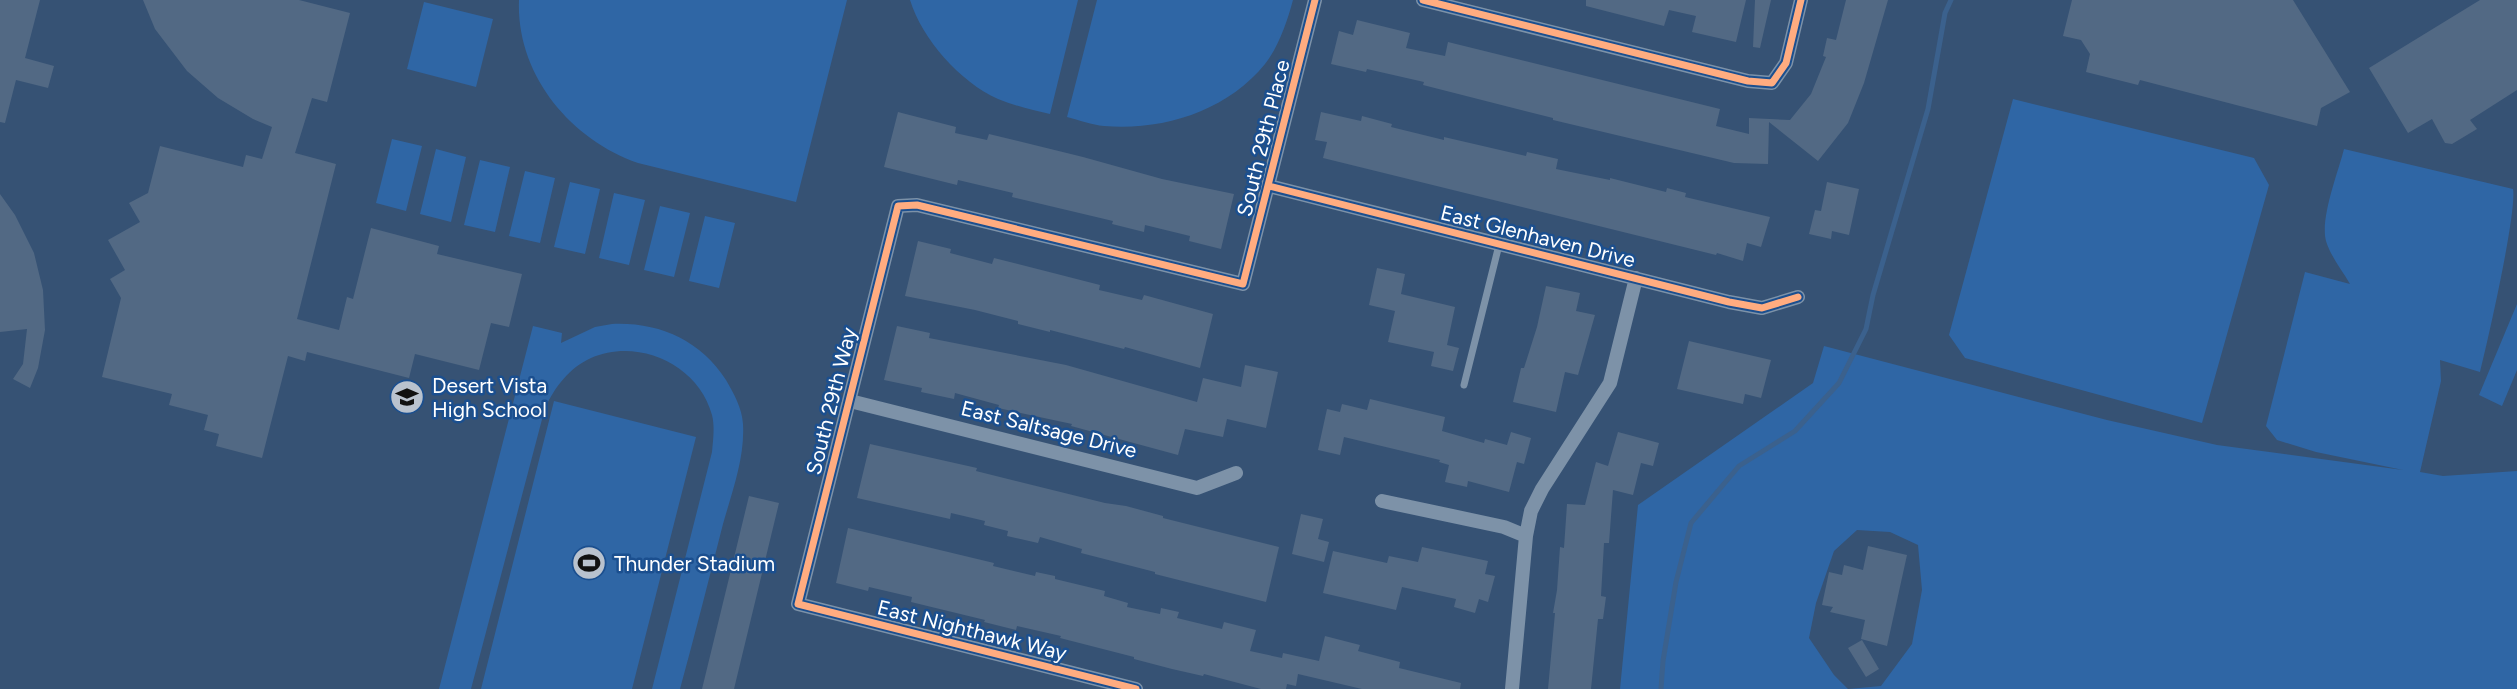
<svg xmlns="http://www.w3.org/2000/svg" width="2517" height="689" font-family="Figtree,sans-serif">
<style>
.green{fill:#2f66a5;fill-rule:evenodd}
.lines{fill:none;stroke-linecap:round;stroke-linejoin:round}
.stream{stroke:#3b618d;stroke-width:5}
.building{fill:#526984}
.service{stroke:#7d92a8;stroke-width:7}
.minor{stroke:#7d92a8;stroke-width:14}
.cycleway-casing{stroke:#1b4f8f;stroke-width:11}
.cycleway{stroke:#ffac80;stroke-width:7}
.labels{text-anchor:middle;dominant-baseline:central;stroke-width:5;stroke-linejoin:round;paint-order:stroke}
.street-label{font-size:21px;fill:#fff;stroke:#1b4f8f}
.poi-label{font-size:21px;fill:#fff;stroke:#1b4f8f;text-anchor:start}
</style>
<rect width="100%" height="100%" fill="#365274"/>
<!-- green -->
<path class="green" d="M519 0H847L796 202 638 163C570 139 516 74 519 0Z
M910 0H1078L1050 114C1033 110 1015 106 998 99 960 82 922 39 910 0Z
M1097 0H1293C1287 22 1279 46 1265 64 1227 111 1163 131 1104 126 1092 125 1079 120 1067 117Z
M424 2 493 19 476 87 407 69Z
M2013 99 2254 158 2269 185 2202 423 1965 358 1949 335Z
M392 139 422 146 406 211 376 203Z
M436 149 466 157 451 222 420 214Z
M2344 149 2513 189C2517 212 2488 340 2480 372L2440 360 2441 381 2420 472 2443 476 2517 471V689H1620L1638 505 1813 383 1824 346 2107 420 2217 445 2403 470 2316 452 2277 440 2266 426 2305 272 2350 284C2342 270 2331 257 2326 241 2320 218 2338 173 2344 149ZM1857 530 1890 532 1918 545 1922 590 1912 644 1881 686 1848 689 1834 675 1809 638 1816 603 1834 551Z
M480 160 510 167 495 232 464 225Z
M525 171 555 178 540 243 509 236Z
M570 182 600 189 585 254 554 247Z
M614 193 645 200 629 265 599 258Z
M660 206 690 213 674 277 644 270Z
M705 216 735 223 719 288 689 281Z
M2517 304V370L2502 406 2479 395Z
M612 324C659 322 700 340 726 380 734 394 742 408 743 424 745 458 732 492 723 524 709 579 695 634 680 689H652L712 452C713 440 715 427 712 415 699 365 638 337 591 358 569 368 555 387 545 408L471 689H439L533 326 562 333 561 343 595 327Z
M554 401 696 437 632 689H481Z"/>
<g class="lines">
<!-- stream -->
<path class="stream" d="M1661 689 1663 661 1676 582 1691 523 1739 466 1795 431 1839 383 1866 329 1873 295 1928 109 1945 13 1951 0"/>
</g>
<!-- building -->
<path class="building" d="M0 0H40L25 58 54 66 48 88 16 80 5 123 0 122Z
M143 0H299L350 13 327 102 312 98 295 153 336 164 297 319 339 330 347 297 353 299 371 228 439 246 437 254 522 274 509 327 491 323 479 370 415 354 409 378 307 352 305 361 288 356 262 458 216 446 219 434 204 430 208 415 169 405 172 394 102 377 121 298 110 279 125 270 108 240 140 222 129 203 148 193 160 146 243 167 246 155 262 159 272 127 253 119 218 98 187 71 155 29Z
M1586 0H1746L1736 42 1692 32 1696 16 1669 10 1664 26 1586 6Z
M1755 0H1771L1760 48 1753 47Z
M1846 0H1888L1864 83 1848 123 1818 161 1769 122 1768 164 1734 163 1553 120V118L1423 85 1424 82 1367 69 1366 72 1331 64 1339 31 1353 35 1357 20 1410 33 1406 48 1445 56 1448 42 1720 109 1716 126 1749 134V118L1790 120 1811 94 1826 57 1823 56 1827 38 1836 40Z
M2072 0H2293L2350 92 2321 108 2317 126 2140 80 2138 85 2086 72 2090 54 2081 40 2063 36Z
M2480 0H2517V90L2470 120 2477 129 2452 144 2445 143 2432 119 2408 133 2369 68Z
M898 112 956 127 955 133 987 140 989 134 1083 157 1162 179 1234 194 1221 249 1189 241 1190 236 1145 225 1144 232 1112 224 1113 221 1012 197 1013 193 958 180 957 185 884 167Z
M1321 112 1361 121 1362 116 1392 124 1391 127 1444 140V137L1526 156 1527 152 1558 159 1556 169 1610 180V178L1666 192 1667 188 1686 193 1685 197 1770 217 1761 247 1747 243 1743 261 1717 253 1716 255 1323 158 1327 142 1315 140Z
M1827 182 1859 189 1849 235 1832 231 1831 239 1809 234 1815 210 1821 211Z
M0 194 15 215 34 253 43 290 45 330 38 368 30 388 13 379 23 364 27 329 0 332Z
M918 241 951 249 950 253 992 264 994 258 1100 285 1099 290 1142 300 1144 295 1213 314 1200 368 1125 347 1124 349 1050 330V332L1018 324V321L975 310 905 296Z
M1377 268 1405 274 1401 294 1455 307 1447 345 1459 348 1453 371 1431 366 1434 352 1388 342 1395 311 1369 305Z
M1546 286 1580 293 1576 311 1595 315 1578 375 1565 372 1556 412 1513 402 1521 368H1524L1537 327Z
M897 326 930 333 929 338 1066 365 1197 402 1203 378 1241 387 1245 365 1278 372 1266 428 1227 419 1223 437 1185 429 1178 455 1071 426 1072 424 998 408 999 405 955 393 954 399 921 392 922 388 884 380Z
M1689 341 1771 360 1761 398 1745 394 1743 404 1677 389Z
M1370 399 1445 417 1442 431 1484 443 1485 439 1507 445 1511 432 1531 438 1524 464 1517 462 1509 492 1468 481 1467 487 1445 482 1449 465 1439 462 1440 460 1344 437 1340 455 1318 450 1327 409 1340 412 1342 404 1367 410Z
M1618 432 1659 443 1653 466 1641 463 1633 495 1613 490 1609 543H1604L1601 596 1606 597 1603 619H1598L1591 689H1548L1555 613H1553L1557 590 1560 547 1564 548 1567 504 1585 505 1596 462 1608 466Z
M870 444 977 468 976 471 1105 503 1126 506 1163 516V518L1279 547 1266 602 1155 574V572L1081 553 1082 549 1040 537 1038 543 1007 536 1008 531 984 525 985 521 951 513 950 519 857 498Z
M749 496 779 503 734 689H702Z
M1301 514 1323 519 1318 539 1329 542 1324 562 1292 554Z
M848 528 994 563 993 566 1035 576 1036 572 1055 576V579L1105 591 1104 596 1128 603 1127 607 1160 614 1161 608 1179 612 1177 618 1222 629 1224 622 1256 630 1250 651 1282 658 1283 653 1319 661 1325 636 1360 645 1358 651 1400 662 1399 668 1461 683 1460 689H1362L1298 674 1296 686 1287 684 1286 689H1261L1204 674 1203 676 1172 669 1134 659V657L1060 638 1061 636 1017 626 1016 630 984 622 985 620 911 602 912 597 869 587 868 591 836 583Z
M1868 546 1907 555 1887 646 1861 639 1865 620 1830 612 1833 607 1822 605 1829 572 1842 575 1844 565 1863 570Z
M1422 547 1488 561 1485 574 1495 576 1488 602 1479 599 1475 613 1454 607 1456 599 1402 587 1396 610 1323 593 1333 551 1387 563 1389 556 1418 562Z
M1862 640 1879 669 1866 677 1848 648Z"/>
<g class="lines">
<!-- service -->
<path class="service" d="M1464 385 1499 245"/>
<!-- minor -->
<path class="minor" d="M1423 0 1748 81 1772 83 1786 63 1801 0
M1269 186 1729 302 1762 308 1798 297
M850 401 1197 488 1236 473
M1382 501 1504 527 1526 536
M1136 689 798 604 898 206 917 205 1243 284 1315 0
M1512 689 1526 536 1531 511 1542 489 1610 383 1636 278"/>
<!-- cycleway casing -->
<g class="cycleway-casing">
<path id="cycleway" d="M1423 0 1748 81 1772 83 1786 63 1801 0
M1269 186 1729 302 1762 308 1798 297
M1136 689 798 604 898 206 917 205 1243 284 1315 0"/>
</g>
<!-- cycleway -->
<use href="#cycleway" class="cycleway"/>
</g>
<!-- icons -->
<defs>
<g id="school-disc" transform="scale(1.75)"><circle r="9.5" fill="#b9c2ce" stroke="#1b4f8f"/><path d="M0-5L7-2L0 1L-7-2ZM-4 1L0 2.5L4 1V4Q0 6-4 4Z" fill="#111"/></g>
<g id="stadium-disc" transform="scale(1.75)"><circle r="9.5" fill="#b9c2ce" stroke="#1b4f8f"/><path d="M0-5a6.5 5 0 1 0 0 10a6.5 5 0 1 0 0-10ZM-3.5-1.8h7v3.6h-7Z" fill="#111"/></g>
</defs>
<g fill-rule="evenodd">
<use href="#school-disc" x="407" y="397"/>
<use href="#stadium-disc" x="589" y="563"/>
</g>
<g class="labels">
<!-- street labels -->
<g class="street-label">
<text transform="translate(1263 138) rotate(-76)">South 29th Place</text>
<text transform="translate(1538 236) rotate(14)">East Glenhaven Drive</text>
<text transform="translate(831 401) rotate(-76)">South 29th Way</text>
<text transform="translate(1049 429) rotate(14)">East Saltsage Drive</text>
<text transform="translate(972 630) rotate(14)">East Nighthawk Way</text>
</g>
<!-- poi labels -->
<g class="poi-label">
<text x="432" y="385">Desert Vista<tspan x="432" dy="24">High School</tspan></text>
<text x="614" y="563">Thunder Stadium</text>
</g>
</g>
</svg>
